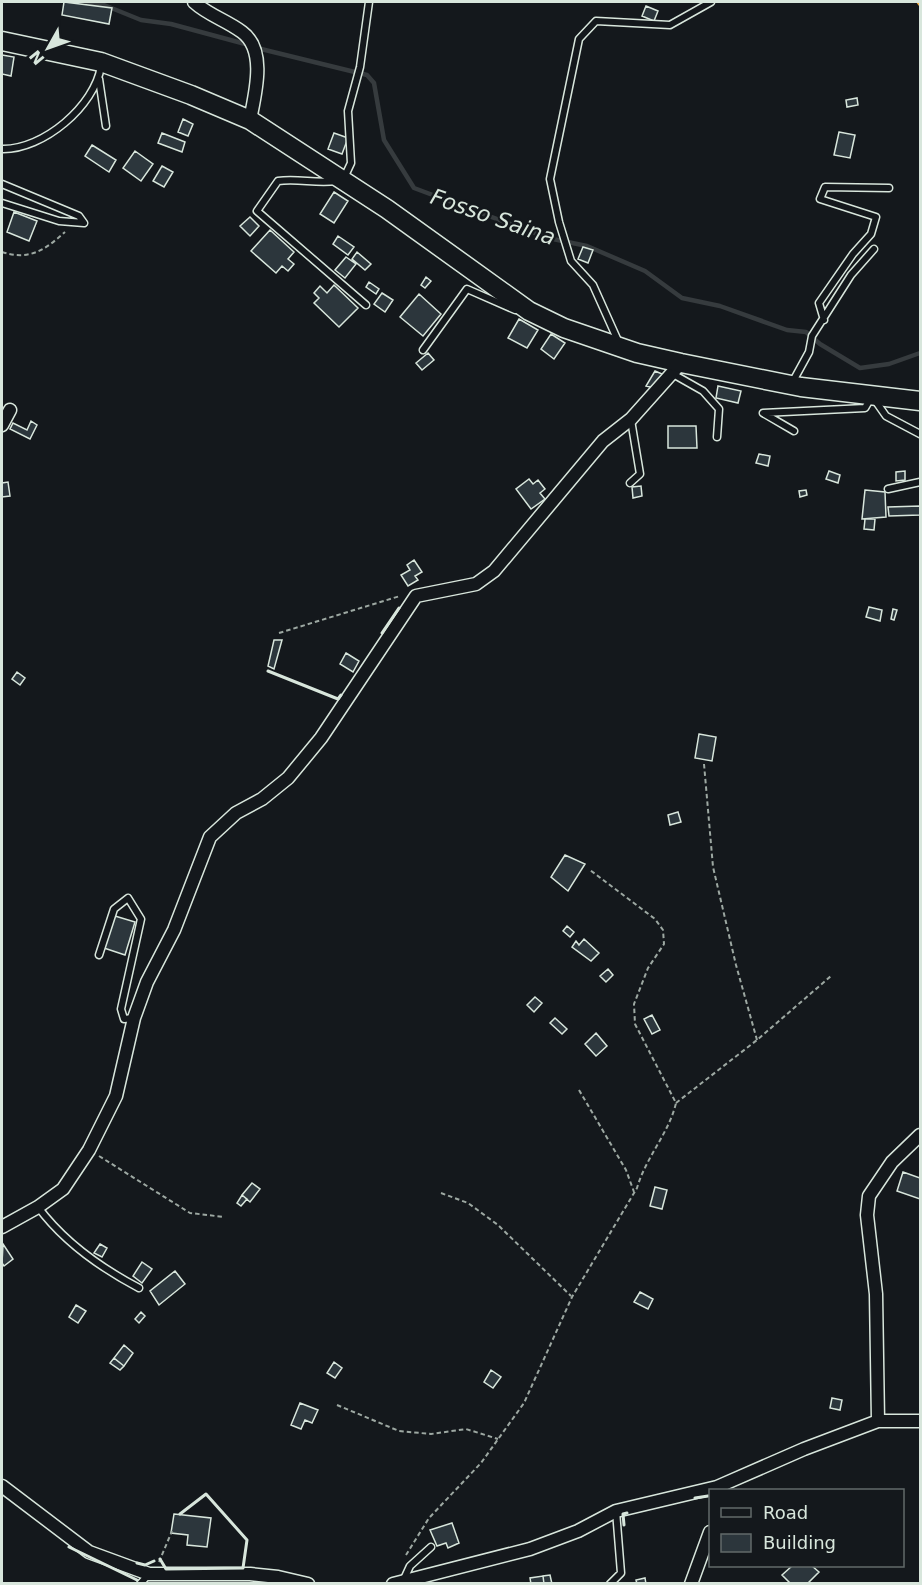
<svg xmlns="http://www.w3.org/2000/svg" width="922" height="1585" font-family="'DejaVu Sans',sans-serif">
<style>
.lines{fill:none;stroke-linecap:round;stroke-linejoin:round}
.stream{stroke:#363b3e;stroke-width:4.5}
.building{fill:#2c363c;stroke:#d8e6dc;stroke-width:1.5}
.lane-casing{stroke:#d8e6dc;stroke-width:9}
.street-casing{stroke:#d8e6dc;stroke-width:15}
.secondary-casing{stroke:#d8e6dc;stroke-width:21}
.path{stroke:#9da8a2;stroke-width:2;stroke-dasharray:4.5 3;stroke-linecap:butt}
.lane{stroke:#14181c;stroke-width:6}
.street{stroke:#14181c;stroke-width:12}
.secondary{stroke:#14181c;stroke-width:18}
.wall{stroke:#d8e6dc;stroke-width:3}
.power{stroke:#ffb74d;stroke-width:1.5;stroke-dasharray:21 4.5 3 4.5;stroke-linecap:butt}
.labels{text-anchor:middle;dominant-baseline:central;stroke-width:4.5;stroke-linejoin:round;paint-order:stroke}
.water-label{font-size:22px;font-style:italic;fill:#d8e6dc;stroke:#14181c}
</style>
<rect width="100%" height="100%" fill="#14181c"/>
<g class="lines">
<!-- stream -->
<path class="stream" d="M87 2 104 5 141 20 171 24 249 45
M257 48 367 75 374 83 384 140 414 188 548 238 587 246 645 271 682 298 720 306 787 330 806 332 820 344 860 368 889 364 920 353"/>
</g>
<!-- building -->
<path class="building" d="M64 2 112 8 109 24 62 15Z
M646 6 658 11 654 21 642 16Z
M2 55 14 57 11 76 2 74Z
M857 98 858 105 847 107 846 100Z
M183 119 193 124 188 136 178 132Z
M839 132 855 135 850 158 834 155Z
M162 133 185 142 182 152 158 143Z
M334 133 348 138 342 154 328 149Z
M92 145 116 160 109 172 85 156Z
M135 151 153 164 141 181 123 168Z
M162 166 173 172 164 187 153 181Z
M334 192 348 201 334 223 320 214Z
M14 212 37 221 29 241 7 232Z
M250 217 259 226 250 236 240 226Z
M270 230 294 252 288 259 294 264 288 271 282 266 276 273 251 251Z
M338 236 354 247 348 255 333 244Z
M583 247 593 250 588 263 578 259Z
M357 252 371 264 365 270 352 259Z
M346 257 356 264 345 278 335 270Z
M426 277 431 281 425 288 421 285Z
M369 282 379 289 376 294 366 287Z
M334 285 358 308 339 327 314 303 319 298 314 293 320 286 327 293Z
M382 293 393 300 385 312 374 304Z
M419 294 441 314 423 336 400 317Z
M519 319 538 330 527 348 508 338Z
M551 334 565 343 554 359 541 349Z
M428 353 434 360 422 370 416 363Z
M655 371 667 376 658 389 646 386Z
M718 386 741 391 738 403 716 398Z
M31 421 37 425 30 439 10 429 13 423 27 430Z
M668 426H696L697 448H668Z
M759 454 770 456 768 466 756 463Z
M829 471 840 475 838 483 826 479Z
M905 471V480L896 481V472Z
M529 479 533 484 538 480 545 489 540 493 545 499 531 509 516 489Z
M8 482 10 496 2 497V483Z
M641 486 642 496 633 498 632 487Z
M806 490 807 495 800 497 799 491Z
M865 490 885 492 886 517 862 519Z
M920 506V515L889 516 888 507Z
M865 519H875L874 530 864 529Z
M414 560 422 572 415 576 418 580 408 586 401 575 410 570 407 565Z
M869 607 882 610 880 621 866 617Z
M893 609 897 610 894 620 891 619Z
M274 640H282L274 669 268 666Z
M346 653 359 661 353 672 340 664Z
M17 672 25 678 20 685 12 679Z
M699 734 716 737 712 761 695 758Z
M678 812 681 822 670 825 668 815Z
M565 855 585 864 568 891 551 877Z
M115 916 135 922 125 955 104 948Z
M567 926 574 932 570 937 563 931Z
M584 939 599 953 591 961 572 947 576 941 579 945Z
M608 969 613 975 606 982 600 976Z
M535 997 542 1003 534 1012 527 1005Z
M652 1015 660 1030 652 1034 644 1019Z
M555 1018 567 1029 562 1034 550 1023Z
M596 1033 607 1046 596 1056 585 1044Z
M903 1172 920 1178V1199L897 1191Z
M252 1183 260 1189 250 1202 242 1195Z
M655 1187 667 1190 662 1209 650 1206Z
M242 1195 247 1199 241 1206 237 1203Z
M3 1244 13 1259 4 1266 2 1263Z
M100 1244 107 1248 102 1257 94 1253Z
M142 1262 152 1269 142 1283 133 1276Z
M175 1271 185 1284 159 1305 150 1291Z
M640 1292 653 1299 648 1309 634 1302Z
M76 1305 86 1311 78 1323 69 1317Z
M141 1312 145 1316 139 1323 135 1319Z
M124 1345 133 1353 124 1366 114 1358Z
M114 1358 124 1366 120 1370 110 1363Z
M334 1362 342 1368 335 1378 327 1373Z
M491 1370 501 1377 493 1388 484 1382Z
M832 1398 842 1400 840 1410 830 1408Z
M300 1403 318 1410 312 1423 305 1420 301 1429 291 1425Z
M174 1514 211 1518 207 1547 187 1545 188 1535 171 1533Z
M452 1523 459 1543 448 1548 446 1543 437 1546 430 1530Z
M792 1566H812L819 1572 807 1584H791L782 1575Z
M550 1575 552 1584H544L543 1576Z
M543 1576 544 1584H531L530 1578Z
M645 1578 646 1584H637L636 1580Z"/>
<g class="lines">
<!-- lane casing -->
<g class="lane-casing">
<path id="lane" d="M99 79 106 126
M2 149C43 150 95 106 101 66
M344 178 351 163 348 111 360 67 369 2
M336 181C316 184 298 178 278 181L257 211 366 305
M2 184 79 216 84 223 59 221 2 203
M824 320 819 303 853 254 871 234 876 217 820 199 825 187 889 188
M619 343 593 285 571 261 559 222 550 179 579 39 596 21 670 25 711 2
M423 350 467 289 515 310
M673 374 703 391 719 409 717 437
M792 383 809 352 812 336 851 275 874 249
M794 431 763 413 865 408 872 396 886 416 920 434
M630 483 640 474 631 420
M888 489 920 482
M99 955 114 909 128 898 141 919 121 1009 124 1019 134 1018
M38 1207C64 1242 101 1268 139 1288
M404 1579 410 1566 431 1547
M140 1584 149 1574
M610 1584 621 1573 616 1511"/>
</g>
<!-- street casing -->
<g class="street-casing">
<path id="street" d="M194 2C208 15 226 20 242 32 267 50 255 94 250 120
M2 425 10 410
M2 1227 38 1207 63 1189 89 1150 116 1096 134 1018 147 982 174 930 210 837 236 813 262 799 288 778 321 738 416 596 476 584 494 571 603 441 631 419 681 363
M878 1421 876 1294 867 1215 869 1196 892 1162 920 1135
M2 1486 89 1552 149 1574H250L278 1577 308 1584
M393 1584 530 1549 578 1531 616 1511 717 1487 804 1449 878 1421H920
M691 1584 710 1532"/>
</g>
<!-- secondary casing -->
<g class="secondary-casing">
<path id="secondary" d="M2 41 101 62 191 95 250 120 387 209 529 311 564 328 637 353 681 363 801 387 920 401"/>
</g>
<!-- path -->
<path class="path" d="M2 252C29 261 45 250 65 232
M279 633 400 596
M704 764 713 867 736 965 757 1040
M579 1090 626 1170 634 1192
M676 1103 757 1040 831 976
M99 1156 190 1213 224 1217
M441 1193 468 1203 498 1225 571 1296
M337 1405 399 1431 431 1434 466 1429 498 1439
M406 1555 429 1518 481 1463 524 1403 572 1297 637 1188C646 1157 669 1133 676 1103L635 1024 634 1004 648 968 664 944 663 930 655 919 590 870
M159 1562 172 1531"/>
<!-- lane -->
<use href="#lane" class="lane"/>
<!-- street -->
<use href="#street" class="street"/>
<!-- secondary -->
<use href="#secondary" class="secondary"/>
<!-- wall -->
<path class="wall" d="M382 633 399 608
M268 671 338 699 341 695
M695 1498 708 1496
M624 1525 623 1514 627 1513
M69 1547 137 1580
M160 1559 166 1569 243 1568 247 1540 206 1494 180 1514
M137 1563 145 1565 154 1561"/>
<!-- power -->
<path class="power" d="M917 2 920 6"/>
</g>
<g class="labels">
<!-- water labels -->
<g class="water-label">
<text transform="translate(493 217) rotate(19)">Fosso Saina</text>
</g>
</g>
<!-- border -->
<rect width="922" height="1585" fill="none" stroke="#d8e6dc" stroke-width="6"/>
<!-- legend -->
<rect x="709" y="1489" width="195" height="78" fill="#14181c" stroke="#626a69" stroke-width="1.5"/>
<rect x="721" y="1508" width="30" height="9" fill="#14181c" stroke="#626a69" stroke-width="1.5"/>
<text x="763" y="1519" font-size="18" fill="#d8e6dc">Road</text>
<rect x="721" y="1534" width="30" height="18" fill="#2c363c" stroke="#626a69" stroke-width="1.5"/>
<text x="763" y="1549" font-size="18" fill="#d8e6dc">Building</text>
<!-- north arrow -->
<g transform="translate(48 48) rotate(230)" stroke="#14181c" stroke-width="4.5" paint-order="stroke">
<path d="M0-4.5L10 22L0 15L-10 22Z" fill="#d8e6dc"/>
<text y="-9" font-size="16" font-weight="bold" text-anchor="middle" fill="#d8e6dc">N</text>
</g>
</svg>
